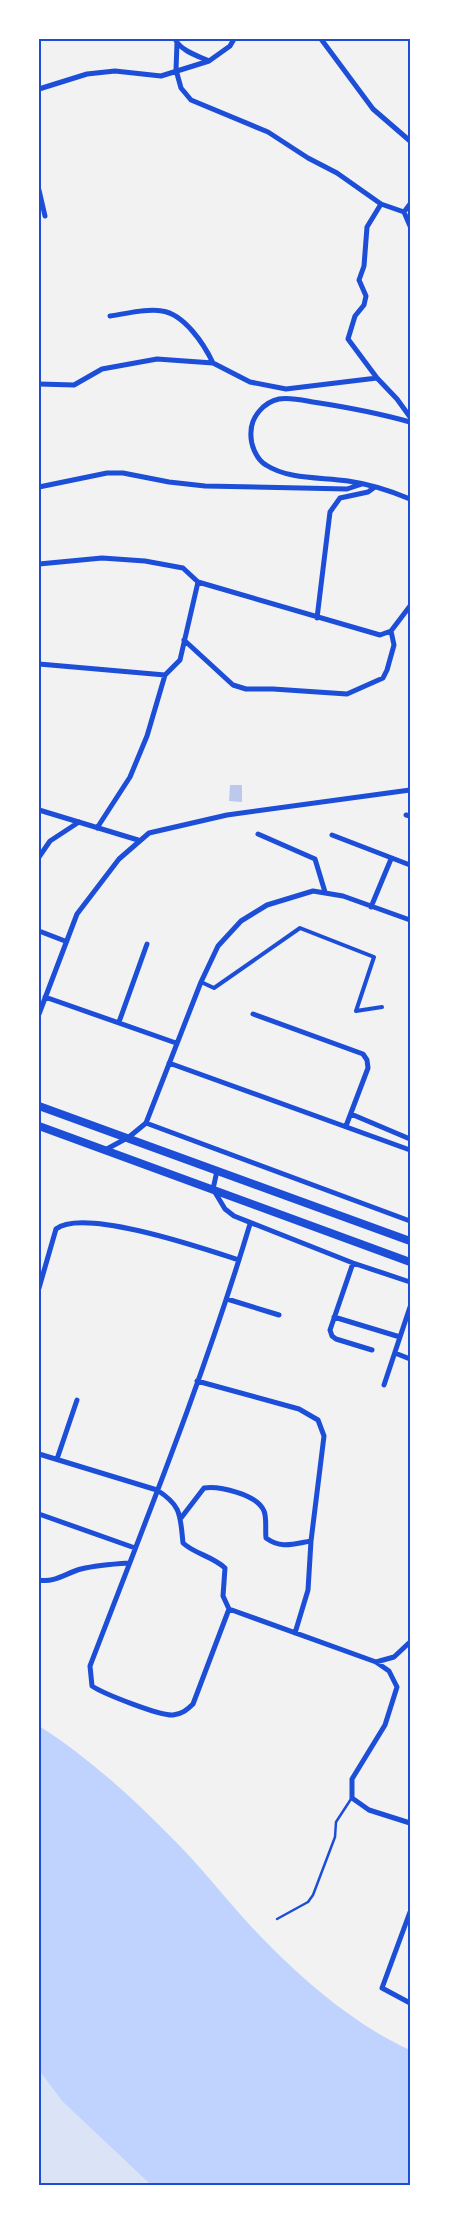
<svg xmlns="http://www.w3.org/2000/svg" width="449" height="2224" font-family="'Noto Sans',sans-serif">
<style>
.green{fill:#dbe4f7}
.water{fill:#bfd3fe}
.building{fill:#bdc9ec}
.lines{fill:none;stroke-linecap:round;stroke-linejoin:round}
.service{stroke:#1d4ed8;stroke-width:2.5}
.pedestrian{stroke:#1d4ed8;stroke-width:4}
.minor{stroke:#1d4ed8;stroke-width:5}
.secondary{stroke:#1d4ed8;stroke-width:8}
.neatline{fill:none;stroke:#1d4ed8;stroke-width:2}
</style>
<rect width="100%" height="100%" fill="#f2f2f2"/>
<!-- green -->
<path class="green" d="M39 2070 62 2101 151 2185H39Z"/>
<!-- water -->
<path class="water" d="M39 1726C86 1756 130 1795 169 1835 205 1870 235 1912 271 1947 311 1987 359 2027 410 2050V2185H151L62 2101 39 2070Z"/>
<!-- building -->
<path class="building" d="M230 785H242V802L229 801Z"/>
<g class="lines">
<!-- service -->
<path class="service" d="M277 1919 308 1902 313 1895 335 1837 336 1822 351 1799"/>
<!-- pedestrian -->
<path class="pedestrian" d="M201 982 214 988 300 928 374 957 356 1011 382 1007"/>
<!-- minor -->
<path class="minor" d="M175 39C181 51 198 56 209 61L230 46 234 39
M321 39 373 109 410 141
M177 43 176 70 181 88 191 100 268 132 308 158 337 173 381 204 404 212 410 226
M39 89 87 74 115 71 161 76 209 61
M39 190 45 216
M404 212 410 204
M110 316C126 314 146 308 162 311 184 314 204 344 213 363
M377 378 348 339 355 316 364 305 366 296 359 280 364 266 367 227 381 204
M39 384 74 385 102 369 157 359 213 363 250 382 286 389 377 378 397 399 410 417
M410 422C378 413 346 407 313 402 302 400 289 397 279 399 264 402 251 417 251 432 250 444 256 459 266 465 289 480 322 477 348 481 369 484 391 491 410 499
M39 487 107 473H123L169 482 205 486 347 489 362 484
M39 564 102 558 145 561 183 568 198 582 380 635 391 631 410 606
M317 618 330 512 340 498 368 492 375 487
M184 640 233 685 246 689H273L347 694 383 678 387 670 394 645 391 631
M39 664 165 675
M39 810 138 840
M406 815 410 816
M97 828 130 777 147 736 165 675 180 660 198 582
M258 834 315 859 325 892
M332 835 410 865
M39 857 50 841 79 822
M371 907 391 859
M39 931 65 941
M45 997 176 1043
M39 1014 77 914 119 859 149 833 227 815 410 790
M253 1014 363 1054 367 1060 368 1068 346 1126
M119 1022 147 944
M169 1063 410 1150
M351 1114 410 1139
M146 1123 410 1221
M105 1150 129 1137 146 1123 201 982 218 946 241 921 267 905 313 891 343 896 410 920
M217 1171 213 1189 225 1209 234 1216 353 1263 410 1282
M353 1263 330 1330 332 1336 336 1339 372 1350
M39 1288 56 1229C83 1207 205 1249 239 1260
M227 1299 279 1315
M334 1317 400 1337
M395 1353 410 1359
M197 1381 299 1409 318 1420 324 1436 311 1541 308 1590 295 1633
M384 1385 410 1307
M39 1454 157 1490C182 1506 180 1515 183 1543 195 1554 212 1556 225 1568L223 1596 229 1609 376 1662 389 1671 397 1687 385 1725 352 1779V1798L369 1810 410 1823
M57 1459 77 1400
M39 1514 135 1548
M181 1518 204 1488C219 1486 257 1494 264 1511 267 1518 265 1530 266 1538 281 1549 293 1544 311 1541
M39 1580C55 1583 66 1573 81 1569 97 1565 113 1564 129 1563
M229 1609 193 1704C187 1710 182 1714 173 1715 160 1716 104 1694 92 1686L90 1666C146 1520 205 1374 250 1224
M376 1662 394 1657 410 1642
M410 1912 382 1988 410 2003"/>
<!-- secondary -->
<path class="secondary" d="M39 1106 410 1241
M39 1126 410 1262"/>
</g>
<!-- border -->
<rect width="449" height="2224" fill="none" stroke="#ffffff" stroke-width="80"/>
<rect x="40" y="40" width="369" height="2144" class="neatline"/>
</svg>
